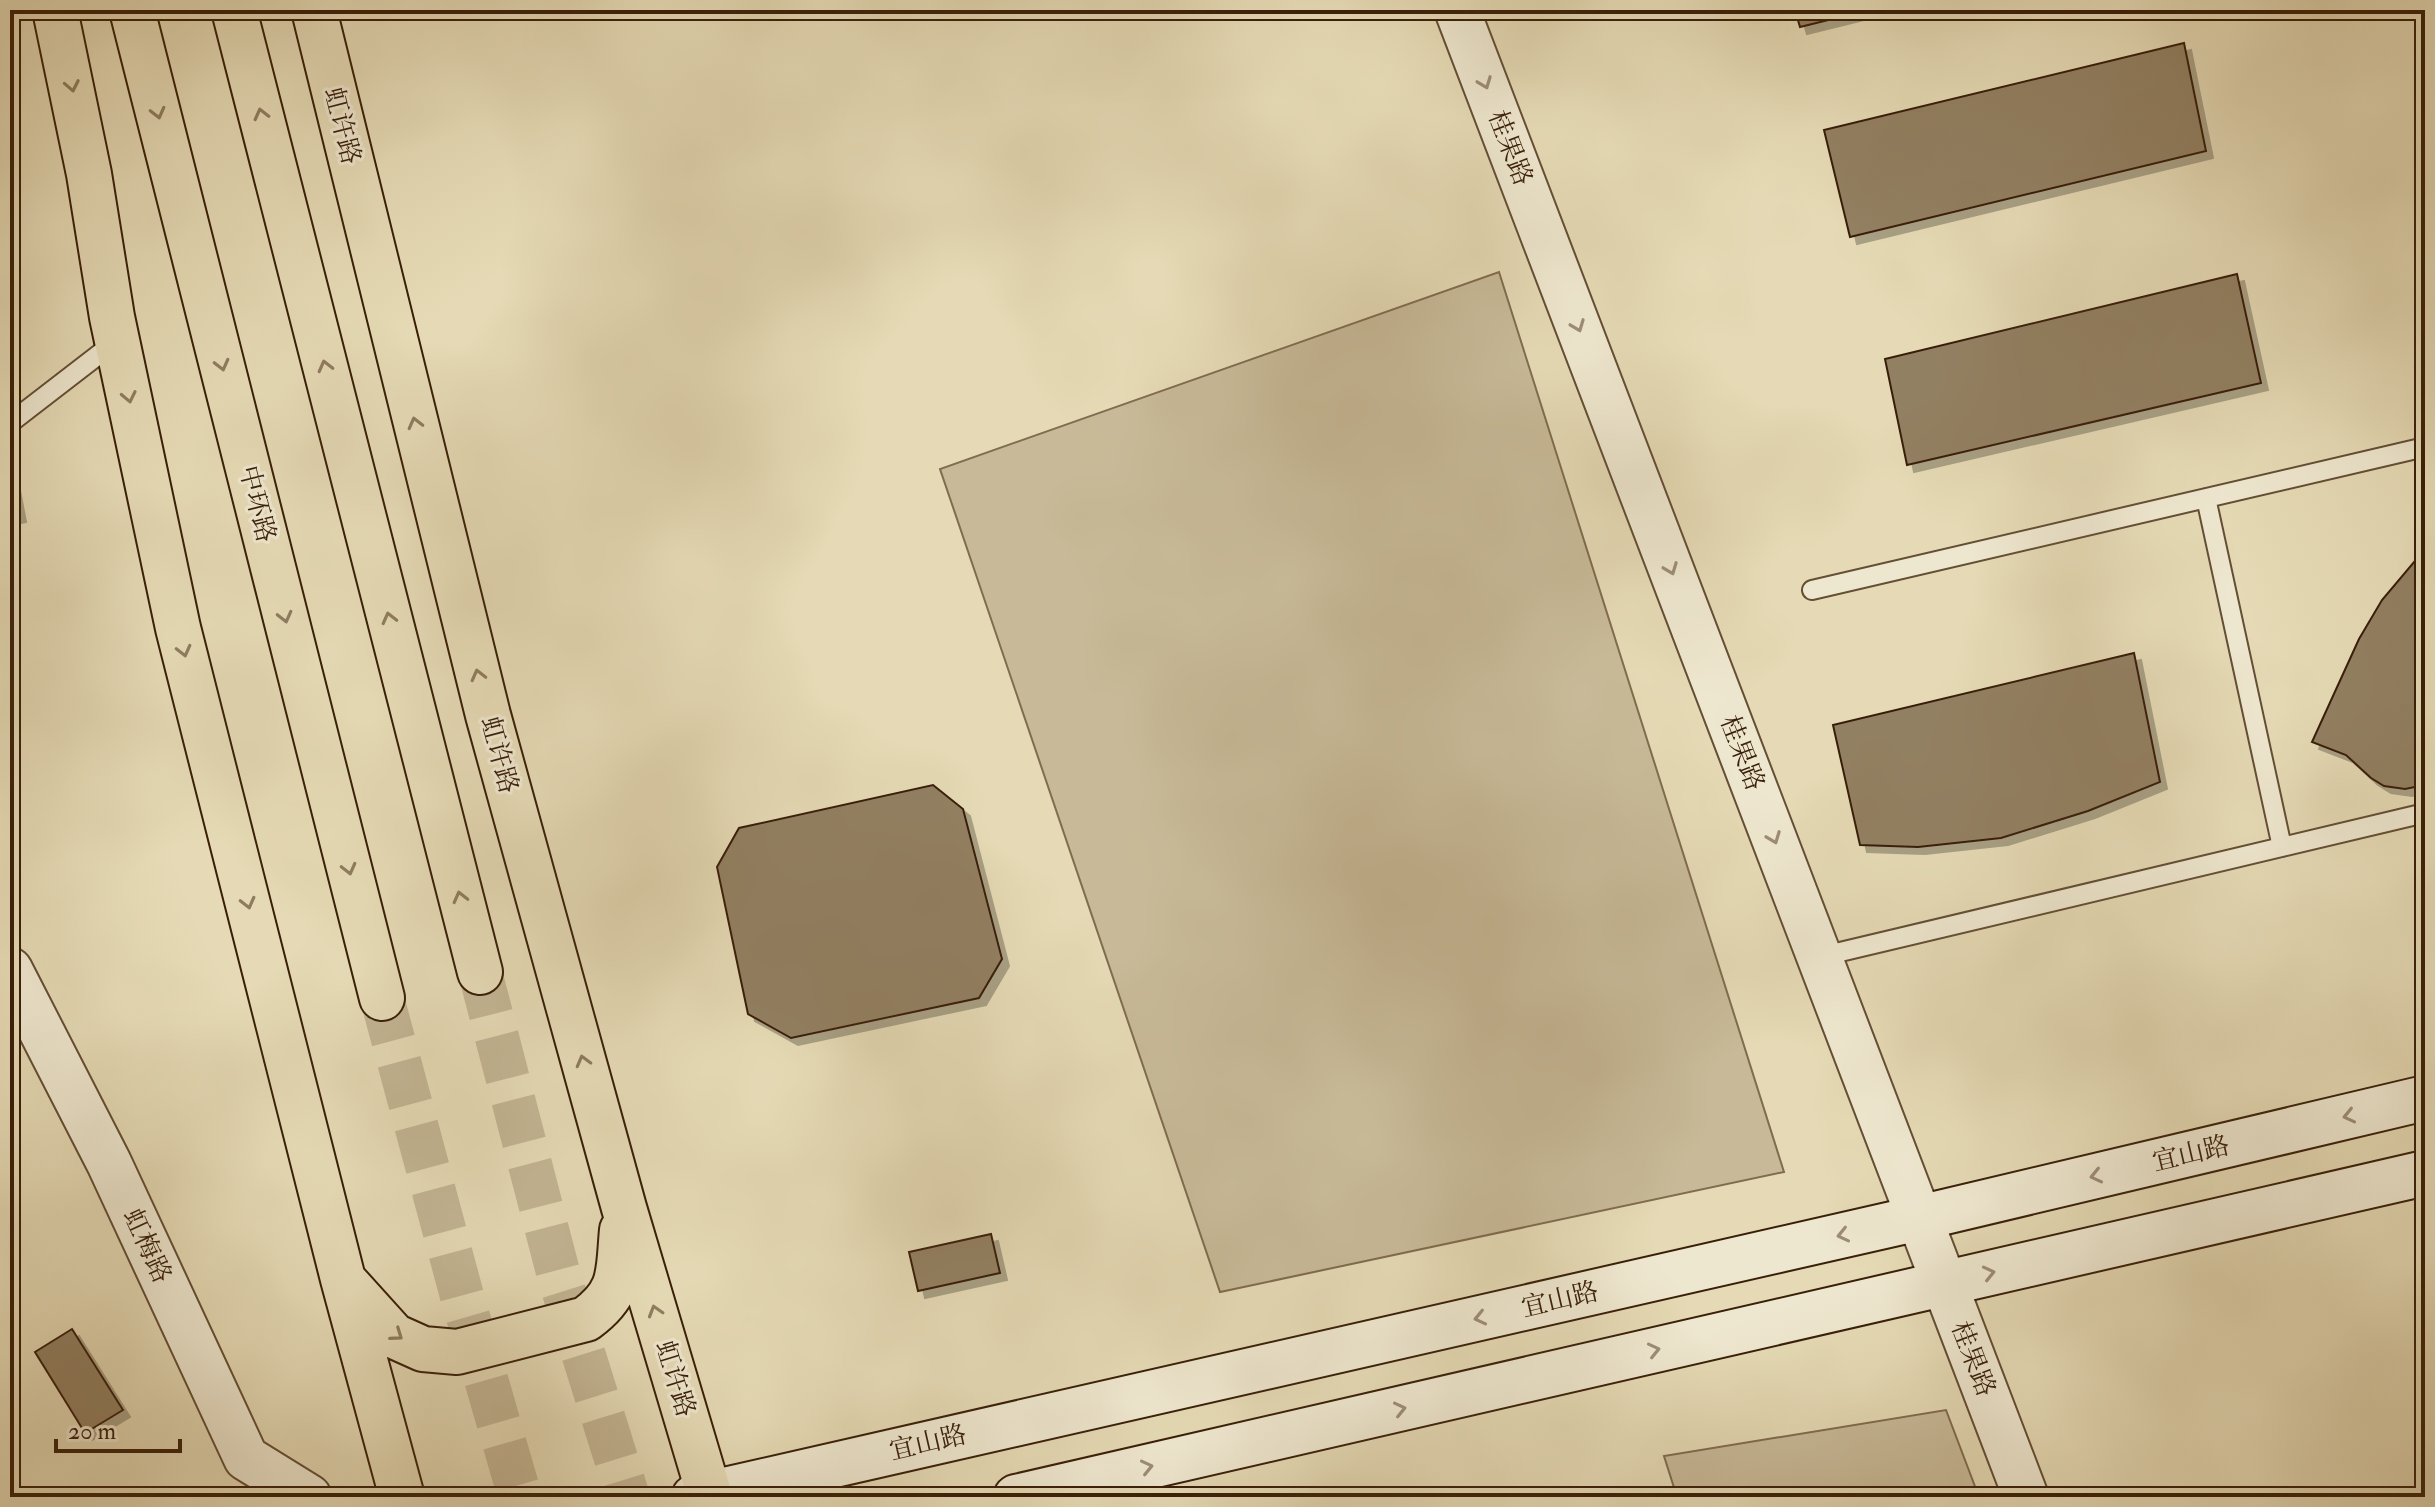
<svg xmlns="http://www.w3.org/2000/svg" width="2435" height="1507" font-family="'IM FELL Double Pica','Noto Serif SC',serif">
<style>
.green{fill:#c8ba98;stroke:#806c50;stroke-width:2}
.building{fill:#928062;stroke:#391f09;stroke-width:2;filter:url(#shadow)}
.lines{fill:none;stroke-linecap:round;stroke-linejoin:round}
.trunk-tunnel{stroke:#c3b593;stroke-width:44;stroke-dasharray:44 22;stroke-linecap:butt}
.service-casing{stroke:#644e34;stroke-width:22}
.tertiary-casing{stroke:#644e34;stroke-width:48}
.secondary-casing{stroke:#391f09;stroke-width:48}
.primary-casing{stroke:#391f09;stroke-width:48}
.trunk-casing{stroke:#391f09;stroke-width:48}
.service{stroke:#eee7cf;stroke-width:18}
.tertiary{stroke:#eee7cf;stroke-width:44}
.secondary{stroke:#eee7cf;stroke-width:44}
.primary{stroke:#e5dab5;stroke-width:44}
.trunk{stroke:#e5dab5;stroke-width:44}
.oneway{stroke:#9d8d76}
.oneway2{stroke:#8f7c5f}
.labels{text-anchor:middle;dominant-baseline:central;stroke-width:6;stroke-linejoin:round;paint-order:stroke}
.street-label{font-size:26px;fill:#391f09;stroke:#eee7cf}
</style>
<defs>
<filter id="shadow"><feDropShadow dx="7" dy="7" stdDeviation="0" flood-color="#0004"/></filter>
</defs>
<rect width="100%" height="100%" fill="#e5dab5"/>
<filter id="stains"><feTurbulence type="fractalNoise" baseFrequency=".0025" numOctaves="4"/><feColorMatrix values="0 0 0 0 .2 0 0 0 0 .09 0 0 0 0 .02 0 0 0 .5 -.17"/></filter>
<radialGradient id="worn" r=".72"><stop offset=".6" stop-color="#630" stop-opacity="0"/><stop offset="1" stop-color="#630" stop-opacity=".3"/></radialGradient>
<!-- green -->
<path class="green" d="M1499 272 1784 1172 1220 1292 940 469Z
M1946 1410 1979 1497H1677L1664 1456Z"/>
<!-- building -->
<path class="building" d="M1795 10H1869L1800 27Z
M2184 43 2206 151 1850 237 1824 130Z
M2237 274 2261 383 1907 465 1885 359Z
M10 468 19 515 10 517Z
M2425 549V785L2405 789 2384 786 2371 778 2346 755 2312 742 2359 639 2382 600Z
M2134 653 2160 782 2088 811 2001 838 1918 847 1860 845 1833 725Z
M933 785 963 809 1002 959 979 998 791 1038 748 1014 717 867 739 828Z
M991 1234 1000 1273 918 1291 909 1252Z
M72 1329 123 1410 85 1433 35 1352Z"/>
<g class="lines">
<!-- trunk-tunnel -->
<path class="trunk-tunnel" d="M480 972 559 1276 628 1497
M382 998 462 1296 520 1497"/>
<!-- service casing -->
<g class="service-casing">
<path id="service" d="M10 423 115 342
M2206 498 2282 847
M1812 590 2425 447
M1819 957 2425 813"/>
</g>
<!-- tertiary casing -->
<g class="tertiary-casing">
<path id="tertiary" d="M1457 10 2026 1497
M10 970 109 1163 246 1458 309 1497"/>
</g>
<!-- secondary casing -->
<g class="secondary-casing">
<path id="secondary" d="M694 1497 1919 1218 2425 1098
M1016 1497 2425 1173"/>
</g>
<!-- primary casing -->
<g class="primary-casing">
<path id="primary" d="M55 10 89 174 112 317 178 628 343 1279 402 1497
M314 10 488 715 624 1208 710 1497
M347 1284 394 1336 423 1349 457 1352 586 1319C623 1292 618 1272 622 1230"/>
</g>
<!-- trunk casing -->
<g class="trunk-casing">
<path id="trunk" d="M132 10 382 998
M234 10 480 972"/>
</g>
<!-- service -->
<use href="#service" class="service"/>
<!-- tertiary -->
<use href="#tertiary" class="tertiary"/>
<!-- secondary -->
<use href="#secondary" class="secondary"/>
<!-- primary -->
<use href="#primary" class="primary"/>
<!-- trunk -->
<use href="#trunk" class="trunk"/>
</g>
<!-- one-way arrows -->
<defs><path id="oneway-chevron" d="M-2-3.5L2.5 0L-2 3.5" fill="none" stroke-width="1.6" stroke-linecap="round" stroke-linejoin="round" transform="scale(2)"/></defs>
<g class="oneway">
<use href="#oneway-chevron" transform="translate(1485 83) rotate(69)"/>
<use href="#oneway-chevron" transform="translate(1578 326) rotate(69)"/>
<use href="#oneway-chevron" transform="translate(1671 569) rotate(69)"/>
<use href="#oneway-chevron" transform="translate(1774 838) rotate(69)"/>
<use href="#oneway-chevron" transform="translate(2349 1116) rotate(167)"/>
<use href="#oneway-chevron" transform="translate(2096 1176) rotate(167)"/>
<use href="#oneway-chevron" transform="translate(1843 1235) rotate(167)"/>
<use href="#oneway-chevron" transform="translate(1989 1273) rotate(-13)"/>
<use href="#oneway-chevron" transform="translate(1480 1318) rotate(167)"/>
<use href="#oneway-chevron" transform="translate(1654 1350) rotate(-13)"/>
<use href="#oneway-chevron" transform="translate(1400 1409) rotate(-13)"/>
<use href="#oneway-chevron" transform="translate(1147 1467) rotate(-13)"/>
</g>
<g class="oneway2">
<use href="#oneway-chevron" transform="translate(72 86) rotate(79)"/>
<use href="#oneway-chevron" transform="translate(158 113) rotate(76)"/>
<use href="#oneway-chevron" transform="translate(261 114) rotate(-104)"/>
<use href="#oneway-chevron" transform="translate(222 365) rotate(76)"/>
<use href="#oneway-chevron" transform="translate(325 366) rotate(-104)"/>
<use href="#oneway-chevron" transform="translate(129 397) rotate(78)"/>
<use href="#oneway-chevron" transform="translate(415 423) rotate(-104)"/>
<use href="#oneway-chevron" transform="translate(285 617) rotate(76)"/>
<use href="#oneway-chevron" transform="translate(389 618) rotate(-104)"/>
<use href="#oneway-chevron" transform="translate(184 651) rotate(76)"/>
<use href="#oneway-chevron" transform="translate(478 675) rotate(-104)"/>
<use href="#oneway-chevron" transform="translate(349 869) rotate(76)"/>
<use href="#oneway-chevron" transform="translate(460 897) rotate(-104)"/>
<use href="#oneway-chevron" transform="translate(248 903) rotate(76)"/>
<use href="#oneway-chevron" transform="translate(583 1061) rotate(-105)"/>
<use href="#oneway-chevron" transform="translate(655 1311) rotate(-107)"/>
<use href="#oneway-chevron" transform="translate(397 1335) rotate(35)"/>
</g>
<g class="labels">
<!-- street labels -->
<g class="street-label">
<text transform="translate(342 126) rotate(76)">虹许路</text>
<text transform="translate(1510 148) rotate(69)">桂果路</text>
<text transform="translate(257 504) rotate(76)">中环路</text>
<text transform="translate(1742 753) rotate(69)">桂果路</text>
<text transform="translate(499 755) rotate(75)">虹许路</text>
<text transform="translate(2191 1154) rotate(-13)">宜山路</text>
<text transform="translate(147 1246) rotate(65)">虹梅路</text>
<text transform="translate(1560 1300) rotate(-13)">宜山路</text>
<text transform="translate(1973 1359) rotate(69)">桂果路</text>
<text transform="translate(675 1379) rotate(73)">虹许路</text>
<text transform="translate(928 1443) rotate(-13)">宜山路</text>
</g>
</g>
<!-- margin -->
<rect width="2435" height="1507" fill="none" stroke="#e5dab5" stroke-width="40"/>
<rect x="12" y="12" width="2411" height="1483" fill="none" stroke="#391f09" stroke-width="4"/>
<rect x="20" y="20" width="2395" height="1467" fill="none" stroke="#391f09" stroke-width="2"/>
<!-- scale -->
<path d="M56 1439v12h124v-12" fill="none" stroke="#391f09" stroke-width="4"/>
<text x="68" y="1439" font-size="24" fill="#391f09" stroke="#eee7cf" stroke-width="6" paint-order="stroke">20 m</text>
<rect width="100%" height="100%" filter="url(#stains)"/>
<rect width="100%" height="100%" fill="url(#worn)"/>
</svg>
